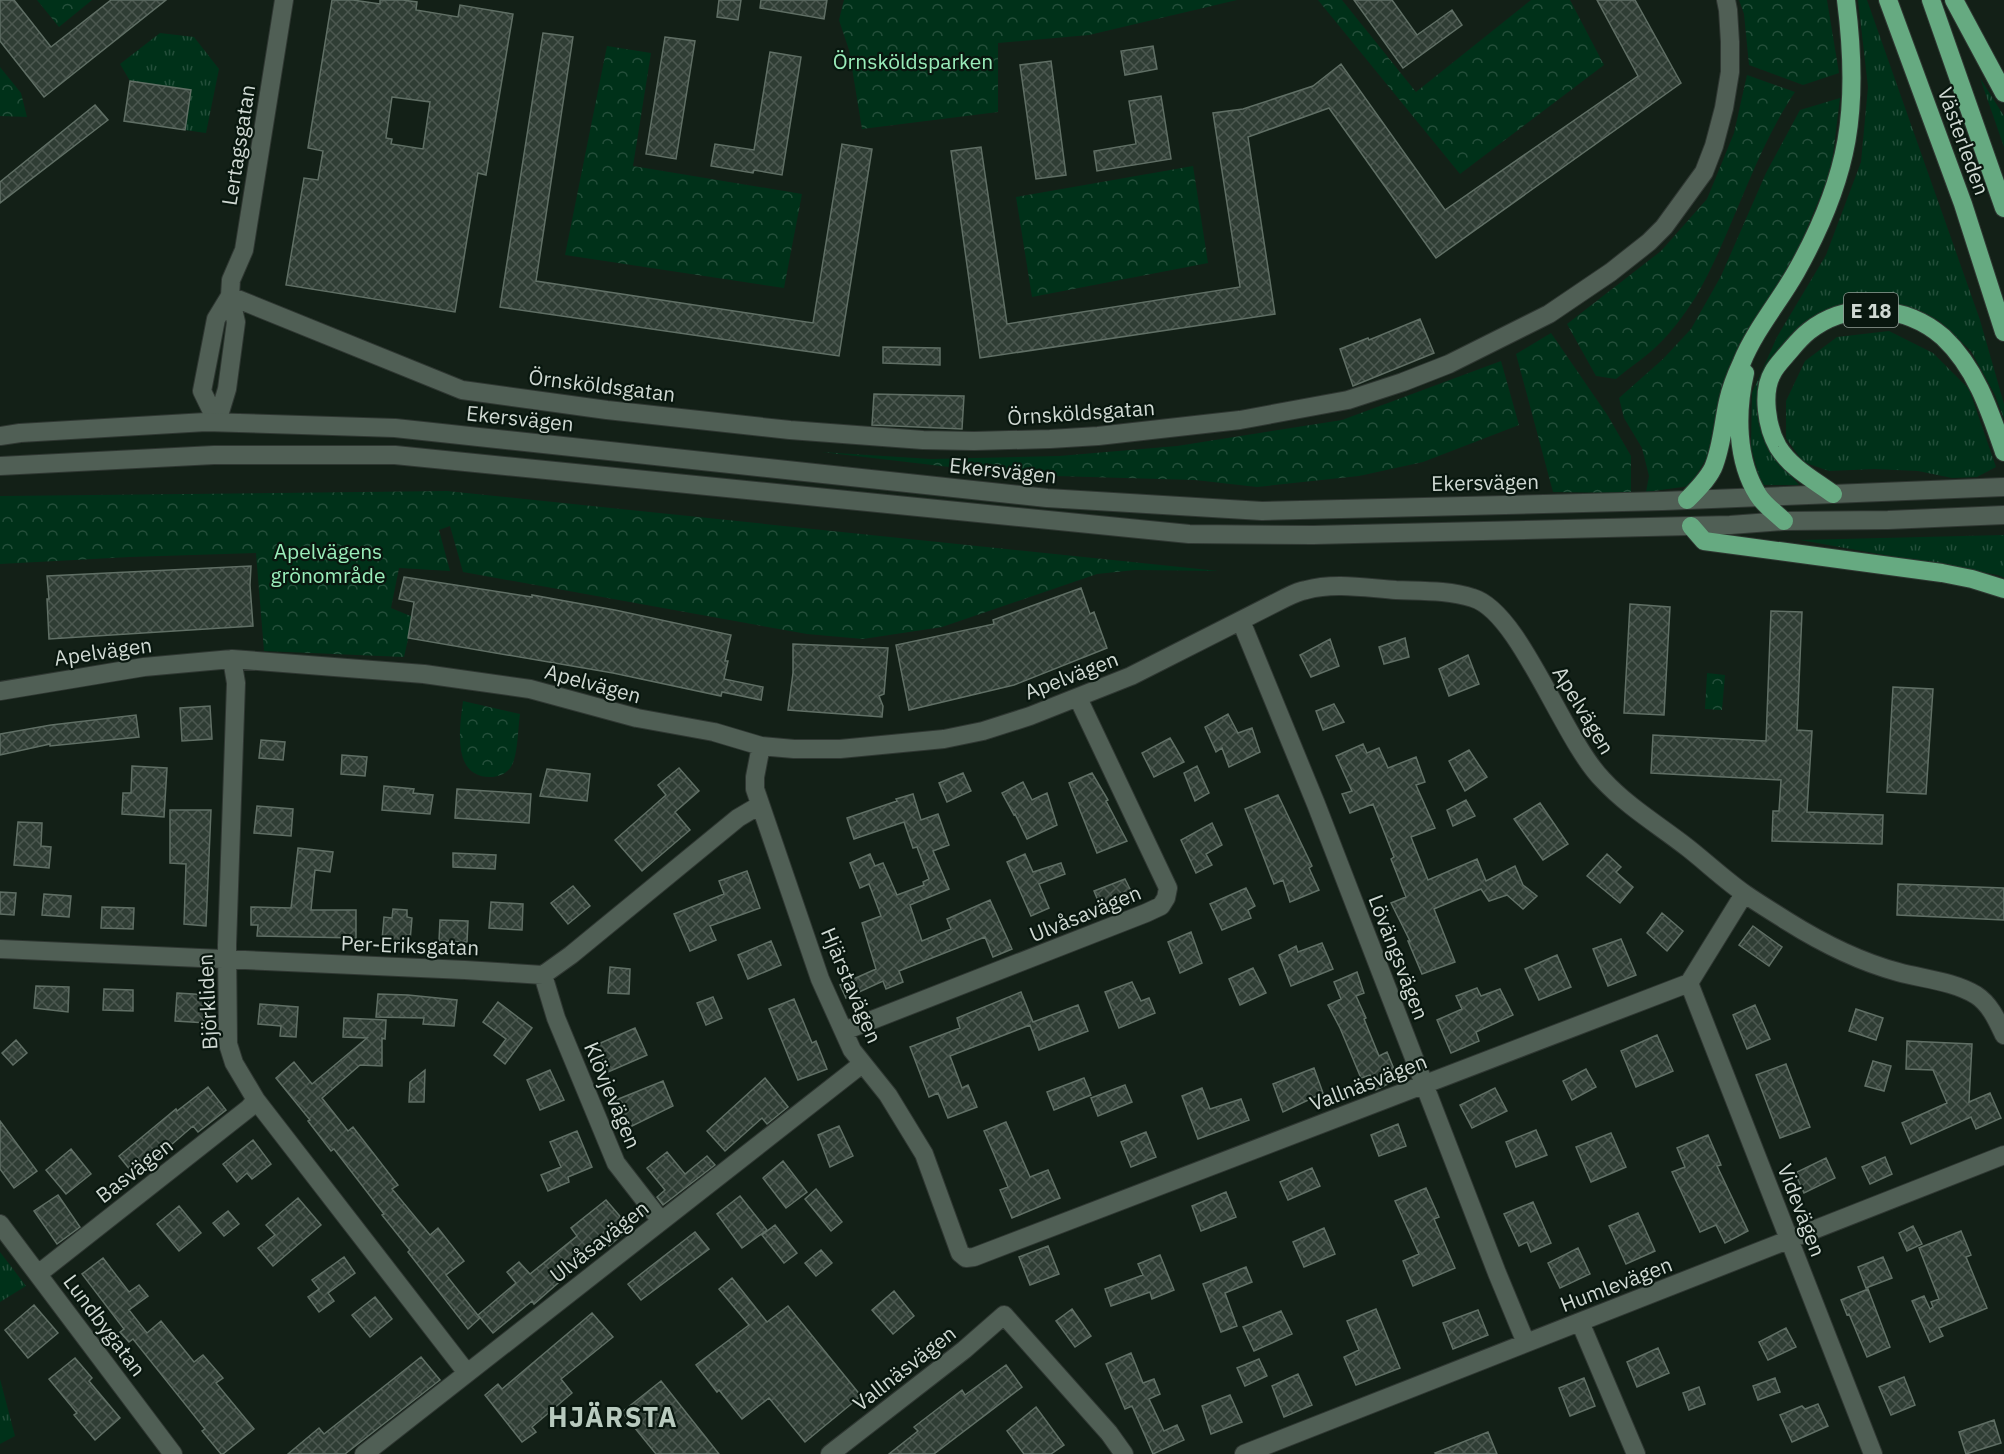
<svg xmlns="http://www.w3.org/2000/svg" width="2004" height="1454" font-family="'IBM Plex Sans',sans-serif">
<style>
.grass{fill:url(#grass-tufts)}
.park{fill:url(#park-crowns)}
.building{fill:url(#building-cross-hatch);stroke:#606f65;stroke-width:1.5;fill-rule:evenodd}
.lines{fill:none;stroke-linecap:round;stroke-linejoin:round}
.street-casing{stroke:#2f3732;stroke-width:20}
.secondary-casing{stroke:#2f3732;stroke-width:20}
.highway-casing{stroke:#2f3732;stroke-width:20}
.street{stroke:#505f55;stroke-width:18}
.secondary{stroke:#505f55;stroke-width:18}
.highway{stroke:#66aa81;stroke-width:18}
.labels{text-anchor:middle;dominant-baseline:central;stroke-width:4.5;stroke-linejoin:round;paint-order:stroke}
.shield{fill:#09170f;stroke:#949f98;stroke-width:1.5}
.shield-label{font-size:20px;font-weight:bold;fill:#d0d9d3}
.park-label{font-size:21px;fill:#9aedba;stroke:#09170f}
.street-label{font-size:21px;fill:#d0d9d3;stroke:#09170f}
.district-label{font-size:27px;font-weight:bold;letter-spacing:1.5px;fill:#b8cabe;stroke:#09170f}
</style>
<defs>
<pattern id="grass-tufts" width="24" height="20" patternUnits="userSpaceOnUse" patternTransform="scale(1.5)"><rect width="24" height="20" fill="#003119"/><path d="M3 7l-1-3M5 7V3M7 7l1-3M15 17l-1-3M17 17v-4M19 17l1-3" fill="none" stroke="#244e3a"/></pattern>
<pattern id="park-crowns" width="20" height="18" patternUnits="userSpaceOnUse" patternTransform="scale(1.5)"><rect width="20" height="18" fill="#003119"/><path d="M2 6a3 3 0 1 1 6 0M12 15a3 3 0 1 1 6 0" fill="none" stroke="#244e3a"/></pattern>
<pattern id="building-cross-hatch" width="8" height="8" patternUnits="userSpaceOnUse" patternTransform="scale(1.5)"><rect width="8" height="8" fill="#2f3d34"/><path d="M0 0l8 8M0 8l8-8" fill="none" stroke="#4c5850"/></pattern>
</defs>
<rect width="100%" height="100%" fill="#132017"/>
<!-- grass -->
<path class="grass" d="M1858 0H1867L1980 320 2004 404V419L1995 395 1971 351 1938 320 1887 301 1845 304 1799 326 1764 371 1760 414 1769 450 1799 485H1761L1751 447 1752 393 1777 337 1826 255 1861 162 1868 87Z
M160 33 194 37 219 69 206 133 185 130 190 90 130 81 120 64Z
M1980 78 2004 116V147Z
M1889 331 1933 353 1969 389 1996 467 1977 477 1952 478 1918 471 1874 469 1829 471 1803 462 1786 438V401L1805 361 1837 337Z
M2004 535V578L1998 575 1800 540Z
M0 1252 26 1286 0 1302Z
M0 1379 15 1436 0 1444Z"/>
<!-- park -->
<path class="park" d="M37 0H92L59 27Z
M844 0H1237L1089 35 998 43V112L862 129 849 50 839 20Z
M1318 0H1342L1416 92 1531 0H1570L1604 65 1460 174Z
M1739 0H1827L1839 73 1803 85 1749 65 1744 14Z
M607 46 651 53 633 166 802 194 784 288 565 255Z
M0 67 21 93 27 117 0 116Z
M1747 75 1795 92C1754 152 1734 229 1698 293 1690 307 1673 330 1662 341 1649 355 1631 366 1616 379L1596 376 1567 324 1661 251 1707 199 1734 133Z
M1840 98 1831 171 1800 245 1757 322 1715 444 1690 486 1646 492 1649 476 1642 448 1624 418 1619 398 1663 359 1691 329 1721 276 1766 173 1800 110Z
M1193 166 1208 263 1032 297 1016 197Z
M1551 333 1608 416 1631 456V493L1553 492 1516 354Z
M1501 361 1519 425 1423 462 1359 476 1257 487 1195 480 1019 475 821 452 931 459 1059 456 1177 446 1342 420Z
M447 491 1219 571 1135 570 1097 574 942 627 863 639 807 634 463 572 450 526 439 530 450 571 399 568 391 608 413 617 404 657 264 651 256 553 130 557 0 564V496Z
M1707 673 1725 675 1722 710 1705 709Z
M463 701 520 714C518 727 518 754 512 765 508 773 499 777 490 777 451 777 460 726 463 701Z"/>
<!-- building -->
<path class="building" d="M0 0H14L51 47 111 0H166L44 97 0 41Z
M332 0H353L380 4V0H403L417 2 416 10 458 17 460 5 513 14 486 175 478 173 455 312 286 285 304 178 318 180 323 151 308 148ZM392 97 430 102 423 149 391 144 392 139 386 138Z
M719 0H741L738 20 717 17Z
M761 0H827L824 19 760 8Z
M1354 0H1392L1417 35 1452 10 1462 25 1403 68Z
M1597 0H1635L1681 83 1436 258 1329 108 1248 137 1275 314 980 358 951 151 981 147 1007 324 1240 287 1213 113 1243 109 1313 86 1341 64 1445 210 1638 76Z
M543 33 573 37 536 281 813 323 842 144 872 149 839 356 500 307Z
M665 37 695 41 676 159 646 154Z
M1153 46 1157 69 1125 75 1121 51Z
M770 52 801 57 782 175 754 170 753 173 711 166 715 144 754 150Z
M1051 61 1066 175 1036 179 1020 65Z
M130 81 191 90 185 130 124 121Z
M1161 96 1171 159 1097 171 1094 151 1136 144 1129 101Z
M95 105 108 120 0 203V182Z
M1420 319 1434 353 1353 386 1340 349 1368 338 1369 340Z
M883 347 940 348V365L883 363Z
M874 394 964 396 962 429 872 425Z
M251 566 250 585 253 626 49 639 47 599H49L47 576Z
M404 577 532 597V595L615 610 731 635 725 661H728L724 679 763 687 761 700 722 692 721 696 613 673 408 638 414 602 399 599Z
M1081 588 1090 614 1094 612 1107 648 1014 685 909 710 896 645 994 624 993 620Z
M1630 604 1670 607 1664 715 1624 713Z
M1771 611 1802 612 1797 730 1812 731 1807 812 1883 815 1882 844 1772 841 1773 811H1779L1781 780 1651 773 1653 735 1766 741Z
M1405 638 1409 657 1384 664 1379 647Z
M1330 639 1339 666 1311 677 1300 655Z
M793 644 888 648 884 694 879 696 883 706 882 717 788 710 793 673Z
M1468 655 1479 684 1449 696 1439 669Z
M1893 687 1933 689 1926 794 1887 792Z
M1334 704 1344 722 1323 730 1316 711Z
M210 706 212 739 182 741 180 708Z
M1228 714 1238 733 1252 728 1260 752 1229 767 1222 748 1216 752 1205 727Z
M136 715 139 737 50 746V744L0 755V734L51 725Z
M1170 738 1184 762 1154 777 1142 753Z
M261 740 285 742 283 760 259 758Z
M1363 744 1367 753 1379 748 1388 768 1416 757 1425 782 1416 785 1435 828 1411 837 1428 880 1477 859 1486 881 1515 866 1523 885 1537 896 1523 909 1507 895 1489 901 1481 889 1434 909 1455 962 1422 974 1408 941H1410L1391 903 1406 897 1391 859 1394 857 1373 804 1350 813 1342 794 1352 791 1336 756Z
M1469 750 1487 777 1465 791 1449 761Z
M342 755 367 757 365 776 341 774Z
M132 766 167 768 164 817 122 814 123 793H131Z
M1197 766 1209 793 1195 801 1184 773Z
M679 768 699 791 675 812 690 830 642 871 615 840 666 795 658 785Z
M547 769 590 774 587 801 540 796Z
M963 773 971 791 947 802 939 783Z
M1092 773 1108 800 1106 801 1127 841 1097 853 1069 783Z
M1023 782 1032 800 1047 793 1057 825 1027 839 1015 814 1014 815 1002 793Z
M384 786 414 789 413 793 433 795 430 814 382 810Z
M457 789 531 794 529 823 455 818Z
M913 794 921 820 938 814 949 845 933 851 949 889 910 905 922 941 951 929 947 919 990 900 1012 949 993 957 985 937 899 971 903 982 886 989 883 981 846 998 840 985 876 969 862 923 881 916 869 884 860 888 850 863 870 854 875 866 883 863 897 895 924 885 923 882 929 879 917 847 913 848 904 822 854 839 847 818 897 801 896 799Z
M1278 795 1312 866 1309 868 1319 890 1290 902 1283 880 1274 884 1245 809Z
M1466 800 1475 816 1453 826 1447 810Z
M1540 803 1568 844 1543 860 1514 819Z
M257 806 293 809 291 836 254 833Z
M170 810H211L206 926 184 924 186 864 170 863Z
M18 822 42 823 41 846 51 847 49 868 14 865Z
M1212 823 1222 845 1206 854 1212 865 1196 873 1181 840Z
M298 848 333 852 330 872 315 870 311 910H356V938L257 936 258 925H251V907L291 908Z
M453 853 496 855 495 869 453 867Z
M1025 854 1033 872 1061 863 1065 874 1039 884 1049 908 1031 916 1007 862Z
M1607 854 1621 867 1616 872 1633 887 1620 903 1587 876Z
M747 871 760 908 710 926 716 940 690 951 674 914 724 894 719 881Z
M1125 879 1136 901 1103 913 1094 891Z
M1898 884 2004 888V920L1897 915Z
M573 886 590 906 568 924 551 903Z
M1246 888 1255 906 1248 910 1251 918 1222 930 1210 904Z
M0 892 16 893 14 915 0 914Z
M44 894 71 896 69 917 42 915Z
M491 902 523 904 522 930 489 928Z
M102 907 134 908 133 929 101 928Z
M393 909 407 910V917L412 918 410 941 382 940 384 917 392 918Z
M1662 913 1683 931 1667 951 1647 933Z
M440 920 468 921 467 942 439 941Z
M1753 926 1782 947 1769 966 1739 945Z
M1191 932 1202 963 1180 973 1168 942Z
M1621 939 1636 975 1608 986 1593 949Z
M771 941 781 965 748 979 738 955Z
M1322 943 1333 969 1291 986 1279 955 1296 946 1298 952Z
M1557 955 1571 987 1539 1000 1525 969Z
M610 967 630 969 629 994 608 993Z
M1253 968 1266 993 1240 1005 1229 979Z
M1357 972 1364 993 1356 996 1366 1018 1364 1019 1379 1056 1387 1052 1398 1079 1376 1090 1370 1075 1361 1078 1340 1028 1328 1005 1341 999 1334 982Z
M1132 982 1141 1001 1149 998 1155 1013 1119 1028 1105 992Z
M36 986 69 987 68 1012 34 1008Z
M1477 988 1481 996 1500 989 1513 1015 1476 1032 1479 1041 1451 1053 1437 1020 1462 1009 1456 996Z
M104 989 133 990V1011L103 1010Z
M1021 992 1033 1022 1078 1005 1088 1031 1039 1050 1030 1025 950 1056 962 1088 968 1085 977 1107 948 1118 938 1093 929 1097 910 1047 960 1028 957 1018Z
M177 993 209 995 207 1023 175 1021Z
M378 994 408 995 457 1000 454 1026 423 1024 424 1018 376 1017Z
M713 997 722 1018 706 1025 697 1003Z
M794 999 812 1043 816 1041 827 1069 798 1080 769 1009Z
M498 1002 532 1028 505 1064 494 1055 506 1039 483 1022Z
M260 1004 298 1007 296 1037 280 1036 281 1026 258 1024Z
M1755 1005 1770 1039 1747 1049 1733 1015Z
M1856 1009 1883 1018 1876 1040 1849 1031Z
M344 1018 386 1020 385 1039 382 1038V1066L360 1065 322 1098 348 1131 353 1127 398 1185 392 1189 430 1235 438 1228 464 1261 446 1275 480 1318 468 1329 408 1252 410 1250 382 1215 384 1214 334 1149 331 1151 308 1121 310 1120 276 1078 294 1062 312 1084 367 1038 343 1037Z
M635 1028 647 1055 608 1072 596 1045Z
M1657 1035 1673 1071 1636 1087 1621 1051Z
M16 1040 27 1053 13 1065 2 1053Z
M1907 1041 1972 1044 1969 1102 1990 1093 2001 1118 1976 1129 1971 1117 1911 1144 1902 1123 1947 1103 1933 1070 1906 1069Z
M1873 1061 1891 1066 1884 1091 1865 1086Z
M1786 1064 1810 1127 1780 1138 1756 1075Z
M1314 1068 1323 1093 1283 1112 1273 1084Z
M1586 1069 1596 1087 1572 1100 1563 1081Z
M425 1070 424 1102H409L410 1082Z
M550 1070 564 1100 540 1110 527 1080Z
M765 1078 788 1107 767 1124 762 1118 725 1151 707 1131Z
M1084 1078 1091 1095 1054 1110 1047 1092Z
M663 1081 673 1106 630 1127 616 1100Z
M1125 1085 1132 1102 1098 1116 1091 1098Z
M208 1087 226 1110 198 1132 193 1126 135 1176 119 1156 176 1109 177 1111Z
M1202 1088 1210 1109 1241 1099 1249 1120 1198 1139 1182 1096Z
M1495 1088 1507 1111 1472 1128 1460 1105Z
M0 1121 37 1171 14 1188 0 1169Z
M1006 1122 1030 1177 1048 1170 1060 1198 1012 1218 1000 1190 1008 1187 984 1131Z
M1398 1124 1406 1146 1379 1156 1371 1135Z
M839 1126 853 1156 830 1167 818 1135Z
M1536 1130 1547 1155 1516 1167 1506 1142Z
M577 1131 592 1167 568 1177 569 1182 548 1191 541 1175 561 1167 550 1142Z
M1146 1132 1156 1157 1131 1167 1121 1142Z
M1611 1133 1626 1167 1591 1182 1576 1147Z
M1708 1135 1721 1165 1717 1166 1748 1231 1725 1243 1716 1225 1700 1232 1672 1172 1685 1167 1677 1148Z
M253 1140 271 1164 252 1179 247 1173 237 1182 223 1164Z
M71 1149 91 1174 66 1194 46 1170Z
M667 1152 685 1174 707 1156 715 1165 663 1205 657 1197 665 1190 647 1168Z
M1885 1157 1892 1174 1870 1184 1862 1167Z
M1826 1158 1835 1178 1804 1193 1795 1173Z
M783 1161 807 1192 786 1208 763 1178Z
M1312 1168 1320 1186 1288 1200 1280 1182Z
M1426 1188 1439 1217 1434 1219 1455 1268 1413 1286 1403 1261 1419 1254 1395 1201Z
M816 1189 842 1222 831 1231 805 1199Z
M1226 1192 1236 1217 1201 1231 1192 1206Z
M58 1195 80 1227 57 1244 34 1211Z
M740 1196 767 1230 742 1248 717 1214Z
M298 1198 321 1225 273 1266 258 1248 275 1235 266 1225Z
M606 1200 630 1228 609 1246 602 1238 568 1264 573 1270 534 1304 532 1301 493 1333 478 1315 516 1283 507 1272 519 1262 530 1274 577 1236 571 1228Z
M1533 1202 1551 1243 1531 1252 1527 1242 1519 1246 1504 1214Z
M179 1206 201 1233 179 1251 157 1224Z
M228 1211 239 1224 224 1236 213 1223Z
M1638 1213 1655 1251 1626 1264 1609 1226Z
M775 1225 797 1253 784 1263 762 1235Z
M1913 1226 1922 1244 1907 1251 1899 1233Z
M1324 1228 1335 1254 1304 1267 1293 1242Z
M1961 1231 1971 1255 1966 1257 1987 1308 1939 1328 1943 1336 1930 1342 1912 1301 1924 1296 1930 1309 1933 1307 1931 1302 1939 1299 1919 1248Z
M695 1232 709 1249 641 1300 628 1284Z
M1048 1246 1059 1274 1030 1285 1019 1257Z
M1578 1248 1590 1274 1560 1288 1548 1263Z
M821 1250 832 1263 816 1276 805 1263Z
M1160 1255 1174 1290 1152 1299 1150 1292 1111 1306 1105 1289 1143 1275 1138 1264Z
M344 1257 355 1273 328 1293 334 1301 319 1312 308 1297 319 1289 312 1280Z
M1883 1257 1892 1278 1866 1288 1858 1267Z
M103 1258 129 1292 139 1285 148 1296 129 1310 147 1333 161 1321 194 1362 203 1355 223 1378 216 1383 254 1429 223 1454H221L202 1431 205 1429 133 1339 129 1342 120 1332 124 1329 82 1274Z
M1246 1267 1252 1282 1225 1293 1237 1326 1221 1332 1203 1284Z
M732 1278 767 1322 788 1306 861 1396 805 1442 769 1398 742 1419 719 1390 717 1392 696 1365 749 1325 719 1289Z
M1868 1289 1890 1347 1867 1357 1849 1314 1847 1315 1841 1300Z
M894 1291 914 1316 893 1334 872 1310Z
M375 1297 392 1319 370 1337 352 1315Z
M34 1305 58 1333 28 1358 5 1330Z
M1072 1309 1091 1336 1075 1347 1056 1321Z
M1376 1309 1400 1368 1356 1385 1344 1357 1359 1350 1347 1321Z
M1478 1310 1488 1335 1453 1349 1443 1323Z
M1281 1311 1292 1334 1254 1351 1243 1327Z
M592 1313 613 1337 561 1379 572 1393 532 1427 536 1432 522 1442 485 1395 498 1384 502 1389Z
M1786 1328 1796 1347 1768 1360 1759 1342Z
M1658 1348 1669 1373 1637 1387 1627 1362Z
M1131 1353 1143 1383 1154 1379 1160 1394 1149 1399 1164 1431 1177 1425 1184 1440 1153 1454 1132 1406 1125 1409 1106 1364Z
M421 1357 440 1380 345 1454H288L319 1428 324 1434Z
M75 1358 92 1378 89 1381 120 1418 95 1440 74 1415 77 1413 49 1379Z
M1259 1359 1267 1376 1245 1386 1237 1368Z
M1006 1365 1022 1387 934 1454H889L918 1431 914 1427 962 1390 965 1395Z
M1298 1374 1312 1405 1284 1417 1272 1386Z
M1904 1377 1915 1405 1891 1415 1879 1387Z
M1584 1378 1595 1406 1570 1416 1559 1388Z
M1775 1378 1780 1392 1758 1400 1753 1386Z
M661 1381 719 1454H656L622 1412Z
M1699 1387 1705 1404 1689 1410 1683 1393Z
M1230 1395 1242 1422 1211 1434 1202 1406Z
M1818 1404 1828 1426 1792 1442 1780 1415 1802 1406 1805 1409Z
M1036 1407 1064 1445 1051 1454H1024L1007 1431Z
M1994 1420 2001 1443 1966 1454 1959 1432Z
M1488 1432 1497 1454H1436L1435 1453Z"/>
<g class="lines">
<!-- street casing -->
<g class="street-casing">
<path id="street" d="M230 296 462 390 607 410 790 430 923 440 974 441 1050 439 1098 436 1240 420 1348 400 1403 382 1449 364 1549 314 1611 272 1649 242 1664 227 1704 172 1714 146 1724 108 1730 72V42L1728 10 1726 0
M217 422 227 389 236 322 230 296 231 280 244 250 284 0
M217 422 202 391 216 319 230 296
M1241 621 1316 804 1497 1273 1526 1343
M232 659 236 683 227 945 228 1044 234 1063 256 1100 467 1373
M0 691 144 667 232 659 424 674 530 689 637 718 714 732 761 746 794 749H840L944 739 983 731 1030 716 1131 676 1285 598C1291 595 1299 591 1306 590 1334 582 1367 588 1396 590 1422 591 1449 590 1473 598 1520 612 1563 740 1603 780 1628 807 1660 826 1688 848 1707 863 1725 880 1745 894 1758 903 1773 912 1787 921 1822 943 1857 961 1898 972 1923 979 1953 981 1976 995 1990 1004 1997 1020 2004 1035
M761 746 755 777V789L820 979 852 1050 888 1095 924 1154 960 1253 966 1258 974 1257 1689 983 1744 894
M0 949 465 970 543 975 571 955 738 818 760 805
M543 975 556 1018 616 1163 661 1221
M1689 983 1873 1454
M844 1031 1146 913 1161 906 1166 898 1168 888 1078 698
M0 1224 173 1454
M38 1274 249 1108 256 1100
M1580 1322 1636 1454
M364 1454 862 1064
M830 1454 964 1350 1004 1315 1109 1433 1124 1454
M1244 1454 2004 1155"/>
</g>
<!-- secondary casing -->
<g class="secondary-casing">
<path id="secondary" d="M0 436 20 433 206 422 395 428 1047 498 1262 511 1663 501 2004 487
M0 466 214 455H395L1189 534 1313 535 1730 525 1784 521 1888 520 2004 515"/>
</g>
<!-- highway casing -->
<g class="highway-casing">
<path id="highway" d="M1888 0 1963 204 2004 332
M1931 0 2004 208
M1954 0 2004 93
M1745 373C1736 412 1736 460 1758 495 1764 505 1776 513 1784 521
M1833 494C1814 480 1791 468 1778 447 1767 428 1761 392 1773 372 1776 366 1782 360 1787 354 1794 346 1800 338 1809 331 1848 300 1906 305 1943 337 1976 368 1990 411 2004 452
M1687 500C1697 490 1707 480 1713 468 1722 447 1723 423 1728 401 1731 387 1736 375 1742 362 1755 330 1779 302 1796 272 1850 176 1860 108 1846 0
M1691 526 1704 541 1942 573 1972 579 2004 589"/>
</g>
<!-- street -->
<use href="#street" class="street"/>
<!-- secondary -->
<use href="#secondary" class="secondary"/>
<!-- highway -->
<use href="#highway" class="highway"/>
</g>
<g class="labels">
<!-- shield labels -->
<rect class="shield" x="1844" y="293" width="54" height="34" rx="4.5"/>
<g class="shield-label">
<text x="1871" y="310">E 18</text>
</g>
<!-- park labels -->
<g class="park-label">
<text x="913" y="61">Örnsköldsparken</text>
<text x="328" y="551">Apelvägens<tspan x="328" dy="24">grönområde</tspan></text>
</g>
<!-- street labels -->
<g class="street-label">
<text transform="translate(1964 141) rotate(70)">Västerleden</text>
<text transform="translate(238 145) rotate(-81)">Lertagsgatan</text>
<text transform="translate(602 385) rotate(7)">Örnsköldsgatan</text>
<text transform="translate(1081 412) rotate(-4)">Örnsköldsgatan</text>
<text transform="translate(520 418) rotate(6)">Ekersvägen</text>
<text transform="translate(1003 470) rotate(6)">Ekersvägen</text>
<text transform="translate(1485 482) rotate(-1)">Ekersvägen</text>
<text transform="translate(103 651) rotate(-8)">Apelvägen</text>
<text transform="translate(1071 675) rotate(-21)">Apelvägen</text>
<text transform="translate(593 683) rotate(15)">Apelvägen</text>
<text transform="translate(1584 710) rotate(59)">Apelvägen</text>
<text transform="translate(1085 913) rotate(-22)">Ulvåsavägen</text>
<text transform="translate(410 945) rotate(2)">Per-Eriksgatan</text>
<text transform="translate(1399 957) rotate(69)">Lövängsvägen</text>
<text transform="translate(852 985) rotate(67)">Hjärstavägen</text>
<text transform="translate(207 1002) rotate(-93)">Björkliden</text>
<text transform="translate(1368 1082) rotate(-21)">Vallnäsvägen</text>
<text transform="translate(613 1095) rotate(67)">Klövjevägen</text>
<text transform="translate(134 1170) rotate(-38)">Basvägen</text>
<text transform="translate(1802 1210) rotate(69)">Videvägen</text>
<text transform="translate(599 1241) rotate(-38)">Ulvåsavägen</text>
<text transform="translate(1616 1284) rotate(-21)">Humlevägen</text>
<text transform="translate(105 1325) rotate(53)">Lundbygatan</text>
<text transform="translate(904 1368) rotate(-38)">Vallnäsvägen</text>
</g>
<!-- district labels -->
<g class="district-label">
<text x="613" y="1416">HJÄRSTA</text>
</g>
</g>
</svg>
